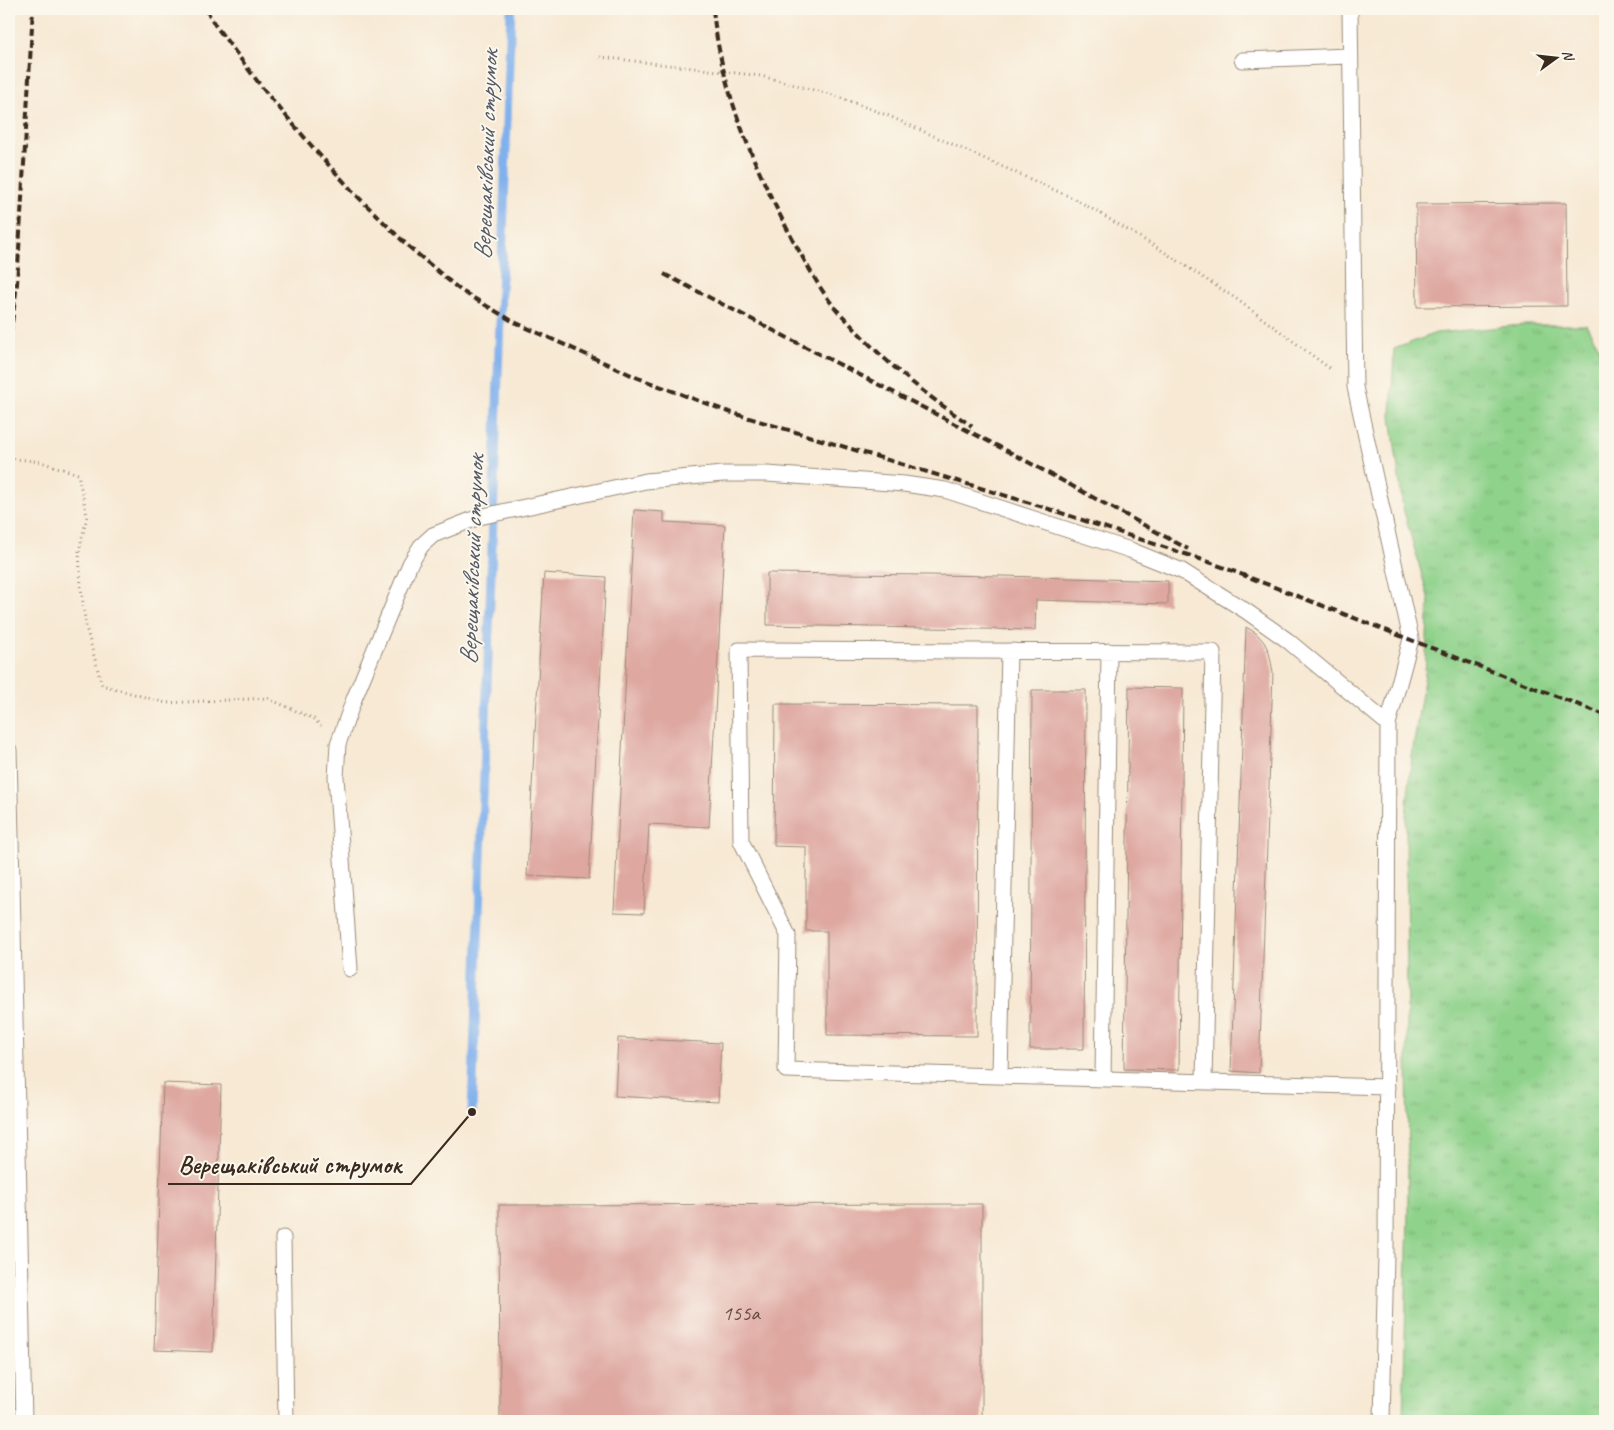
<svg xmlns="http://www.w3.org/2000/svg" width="1614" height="1430" font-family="Caveat,sans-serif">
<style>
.grass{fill:url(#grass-tufts);stroke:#657e54}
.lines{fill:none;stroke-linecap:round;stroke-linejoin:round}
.stream{stroke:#81b1ec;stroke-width:9}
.building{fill:#dea8a1}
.lane-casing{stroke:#998a79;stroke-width:17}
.path{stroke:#998a79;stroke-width:3;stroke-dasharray:1 4;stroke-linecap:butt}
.lane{stroke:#fff;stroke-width:15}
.rail{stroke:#3b2a1e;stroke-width:4;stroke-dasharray:8 4;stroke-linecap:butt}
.labels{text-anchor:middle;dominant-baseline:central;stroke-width:4;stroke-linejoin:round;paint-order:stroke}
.number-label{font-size:21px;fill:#644a3f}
.water-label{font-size:25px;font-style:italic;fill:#545966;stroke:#fbf7ec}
.leader{fill:none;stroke:#3b2a1e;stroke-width:2}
.callout-dot{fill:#3b2a1e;stroke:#fbf7ec;stroke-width:2}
.callout-label{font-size:25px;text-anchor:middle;font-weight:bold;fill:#3b2a1e;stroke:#fbf7ec;stroke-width:4;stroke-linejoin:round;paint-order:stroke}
</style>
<defs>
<pattern id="grass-tufts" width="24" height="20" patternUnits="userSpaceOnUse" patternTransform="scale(1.25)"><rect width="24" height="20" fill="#8fd28b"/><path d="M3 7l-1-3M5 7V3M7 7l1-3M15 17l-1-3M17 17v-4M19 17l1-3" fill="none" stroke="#7cb478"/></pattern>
</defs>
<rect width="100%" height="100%" fill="#fbf7ec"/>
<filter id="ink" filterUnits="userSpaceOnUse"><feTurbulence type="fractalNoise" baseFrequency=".02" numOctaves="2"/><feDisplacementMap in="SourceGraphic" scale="10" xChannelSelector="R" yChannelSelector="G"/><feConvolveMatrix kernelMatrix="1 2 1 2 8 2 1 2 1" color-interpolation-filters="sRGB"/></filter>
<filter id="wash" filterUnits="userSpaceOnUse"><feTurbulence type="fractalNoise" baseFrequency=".0096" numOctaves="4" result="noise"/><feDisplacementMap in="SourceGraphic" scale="20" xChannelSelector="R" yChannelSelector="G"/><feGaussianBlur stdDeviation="1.12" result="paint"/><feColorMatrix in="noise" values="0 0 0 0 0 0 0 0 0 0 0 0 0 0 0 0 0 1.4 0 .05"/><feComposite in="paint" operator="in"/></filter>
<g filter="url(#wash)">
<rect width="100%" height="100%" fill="#f7e9d4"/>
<!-- grass -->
<path class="grass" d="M1523 325H1586L1600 349 1602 579 1605 586V1421H1403L1408 1213 1406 816 1412 755 1425 674 1429 600 1403 508 1391 416 1394 349 1436 333Z"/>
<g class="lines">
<!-- stream -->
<path class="stream" d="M472 1112 511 9"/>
</g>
<g id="blocks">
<!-- building -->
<path class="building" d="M1566 203 1567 306 1417 307 1416 204Z
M634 510 664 512V522L725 525 709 827 649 824 644 913 614 912Z
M544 573 606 577 589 879 527 876Z
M767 573 1004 576 1168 581V604L1036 600 1035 630 767 625Z
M1246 627 1256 633 1264 642 1269 652 1273 672 1259 1073 1231 1071Z
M1129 687 1183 688 1179 1070 1124 1069Z
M1032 690H1086L1084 1049H1030Z
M775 704 978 705 977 1036 827 1035V931H806V847L774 846Z
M618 1038 721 1043 718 1102 615 1096Z
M163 1083 221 1085 213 1352 154 1350Z
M982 1204V1421H500L499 1205Z"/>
</g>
</g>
<g filter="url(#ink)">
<use href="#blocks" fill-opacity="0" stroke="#998a79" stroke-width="1"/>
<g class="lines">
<!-- lane casing -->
<g class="lane-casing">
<path id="lane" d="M1350 9 1355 387 1411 639 1388 724 1386 1255 1382 1421
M1242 60 1349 56
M9 750 24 1421
M350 969 336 777 338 744 354 699 410 564 421 546 433 535 479 517 646 481 723 474H767L904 484 945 490 1130 550 1182 571 1246 611 1287 640 1388 724
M1000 1076 1009 651
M1103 1079 1109 651
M1204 1082 1213 652 739 650 741 841 788 935 786 1070 1387 1087
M283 1238 286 1421"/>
</g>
<!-- path -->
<path class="path" d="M600 57 761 76 833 95 889 116 1077 200 1158 248 1235 298 1332 370
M9 458 41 462 78 474 87 516 79 552 81 587 86 627 102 685 166 703 267 698 314 719 321 726"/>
<!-- lane -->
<use href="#lane" class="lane"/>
<!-- rail -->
<path class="rail" d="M206 9 215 25 264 90 316 151 356 195 408 246 460 290 514 322 638 378 726 411 1043 507 1212 563 1605 715
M713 9C721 91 754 167 793 240 805 261 817 285 832 304 838 312 846 319 853 327 888 365 928 397 972 426
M664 274 1017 456 1188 549
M9 346 17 284 33 9"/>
</g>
</g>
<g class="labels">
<!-- number labels -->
<g class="number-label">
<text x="741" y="1313">155а</text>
</g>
<!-- water labels -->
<g class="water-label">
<text transform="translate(486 155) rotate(-88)">Верещаківський струмок</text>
<text transform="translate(472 560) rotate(-88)">Верещаківський струмок</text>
</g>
</g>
<!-- callouts -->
<path class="leader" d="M472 1112L411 1184H168"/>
<circle class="callout-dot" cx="472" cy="1112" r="5"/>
<g class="callout-label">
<text x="290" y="1173">Верещаківський струмок</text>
</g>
<!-- margin -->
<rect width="1614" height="1430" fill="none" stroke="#fbf7ec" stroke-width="30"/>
<!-- north arrow -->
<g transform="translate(1556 58) rotate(75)" stroke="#fbf7ec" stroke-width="4" paint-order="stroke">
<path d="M0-4L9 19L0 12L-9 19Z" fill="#3b2a1e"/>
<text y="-8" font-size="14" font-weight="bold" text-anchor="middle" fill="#3b2a1e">N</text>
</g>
</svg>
